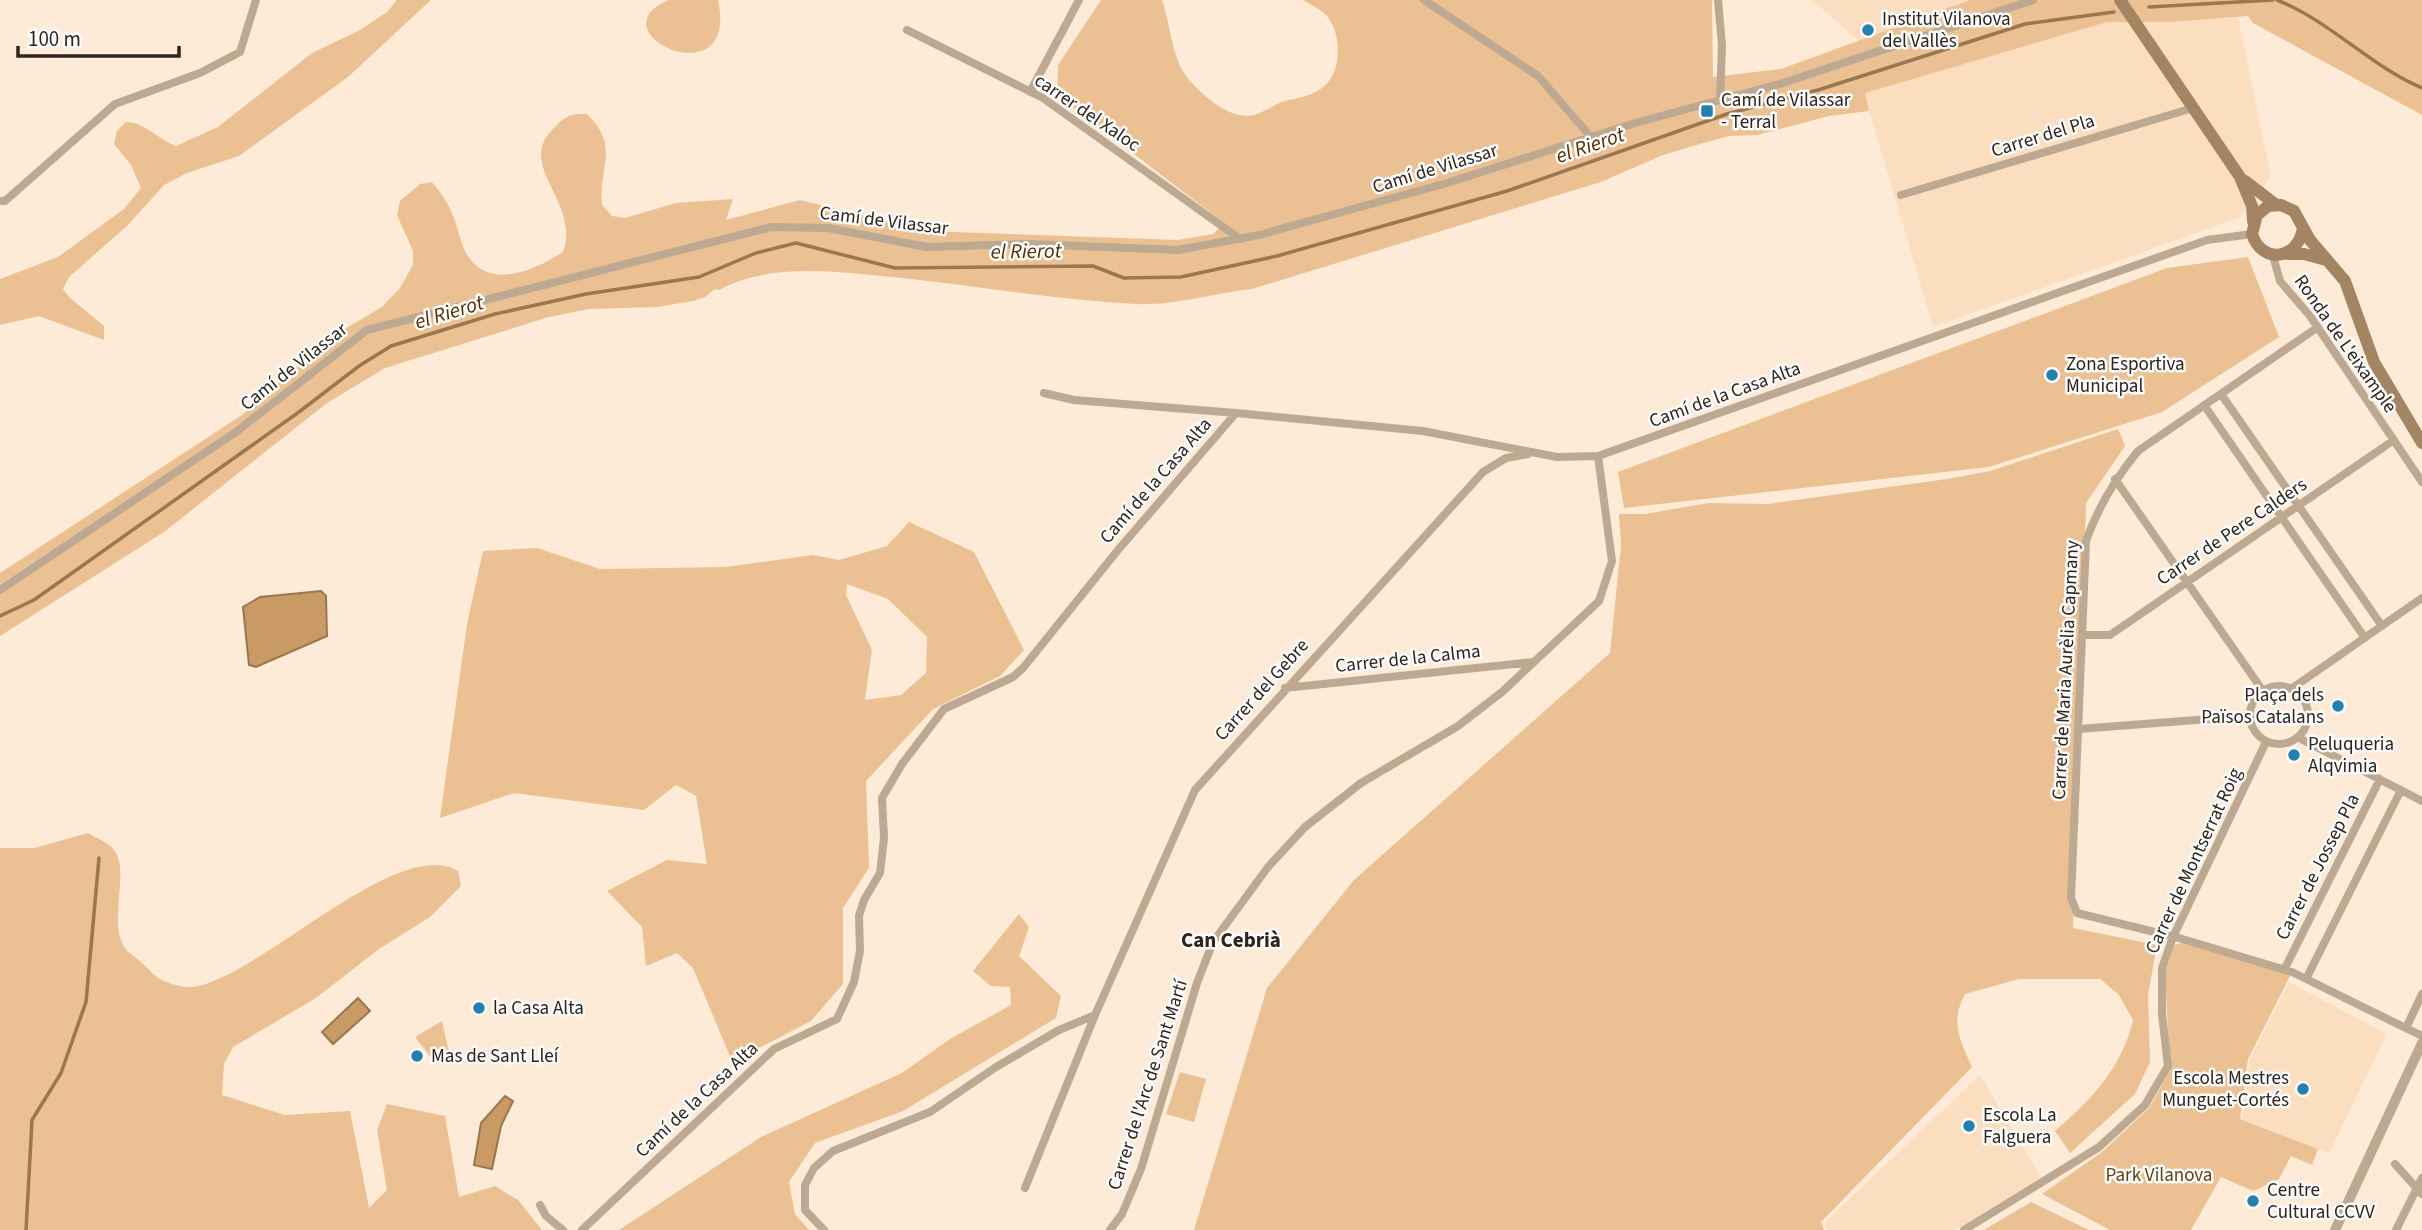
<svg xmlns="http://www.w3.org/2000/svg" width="2422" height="1230" font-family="'Source Sans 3',sans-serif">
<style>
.built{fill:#fbdec0}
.green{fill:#ebc193;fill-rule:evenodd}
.water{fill:#c99a64;stroke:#9a774e;stroke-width:2}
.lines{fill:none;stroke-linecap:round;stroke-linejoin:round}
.stream{stroke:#9a774e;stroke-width:3.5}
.minor{stroke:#bda891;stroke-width:8}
.tertiary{stroke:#bda891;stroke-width:10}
.secondary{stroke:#a48563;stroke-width:12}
.poi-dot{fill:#2281ad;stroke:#fbfbfb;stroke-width:2.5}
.labels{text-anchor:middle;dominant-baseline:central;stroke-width:5;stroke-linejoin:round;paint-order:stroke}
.poi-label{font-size:19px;fill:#2d241b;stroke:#fbfbfb;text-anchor:start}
.street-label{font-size:19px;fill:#2d241b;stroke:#fbfbfb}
.park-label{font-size:19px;fill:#624218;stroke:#fbfbfb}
.water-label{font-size:21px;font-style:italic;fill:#503003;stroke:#fbfbfb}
.neighbourhood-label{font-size:21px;font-weight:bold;fill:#2d241b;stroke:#fbfbfb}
</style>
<rect width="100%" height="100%" fill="#fdebd7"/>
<!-- built -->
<path class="built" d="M1812 0H1970L1859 41Z
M2238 17 2271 176 2241 217 1933 327 1864 93 2107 22H2171Z
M2289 982 2387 1034 2329 1153 2242 1119 2250 1059Z
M1980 1075 2041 1177 1955 1230H1828L1824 1223Z"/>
<!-- green -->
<path class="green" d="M397 0H431L348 77 239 156 187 173 164 185 127 226 69 277 63 289 70 298 104 326V340L39 316 0 325V279L58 257 124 209 141 188 131 165 114 144 117 131 126 122C147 123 157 139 176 146L218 127 312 53 360 30 387 12Z
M669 0H718C740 101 591 32 669 0Z
M1101 0H1162C1170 23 1172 57 1186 76 1200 93 1223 115 1247 116 1259 116 1271 106 1282 102 1295 98 1310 97 1322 88 1343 73 1342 33 1326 15 1320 9 1310 4 1303 0H1712L1713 77 1781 69 1970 0H2422V115L2253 23 2248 16 2171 22H2107L1865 93 1869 111 1829 116 1757 135 1729 136 1703 143 1663 155 1601 182 1252 289C1213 293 1175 306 1136 304 1054 300 973 285 892 277 835 272 771 262 719 290L715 289 705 297 693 301 657 307 590 309 549 317 385 368 327 403 164 532 0 636V573L242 415 331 337 382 307 400 288 413 265V251L397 215 400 201 420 184 432 182C443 195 451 208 456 224 460 236 462 249 470 259 494 290 538 268 563 252 581 201 514 166 554 128 564 117 572 113 587 114 621 148 598 166 602 205L612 216 625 218 676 203 733 199 726 220 800 200 926 231 1178 240 1213 234 1224 223 1057 95 1058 65Z
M2248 257 2279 337 2162 412 1989 467 1624 508 1618 472 2167 268Z
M2118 429 2125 446 2086 503 2073 928 2157 945 2148 995 2150 1062 2135 1094 2070 1153 2055 1131C2091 1100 2122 1068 2133 1020L2119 995 2100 979H2019L1965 994C1950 1022 1960 1040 1972 1067L1821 1222 1824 1230H1194L1267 988 1354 880 1610 653 1621 546 1619 514H1645L1708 503 1768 504 1947 479 1990 471Z
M909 522 974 552 1024 650 1000 676 933 709 866 781 869 868 843 908V984L811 1021 759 1048 735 1068 693 968 677 953 646 966 642 927 607 891 667 860 707 864 696 796 676 785 644 810 514 793 440 818 467 624 483 551 537 548 600 569 725 567 813 555 839 560 887 546ZM847 584 888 599 927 637 926 673 901 695 865 700 872 650 846 595Z
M88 833C98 839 113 844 117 855 127 876 110 919 123 945 126 952 137 958 142 963 151 971 156 979 167 982 174 985 186 988 193 987 259 978 398 834 458 871L461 886 430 917 379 949 316 998 233 1047 224 1064 222 1095 285 1115 350 1111 369 1208 387 1190 377 1130 387 1104 445 1116 459 1197 495 1186 518 1200 542 1230H0V848H35Z
M1019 914 1029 927 1019 956 1061 996 1056 1018 903 1111 815 1143 789 1182 795 1214 809 1230H619L761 1137 902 1073 950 1039 1011 1005 1010 987 991 986 973 971Z
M2188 941 2292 972 2248 1059 2240 1119 2318 1149 2312 1165 2291 1156 2279 1179 2253 1191 2221 1177 2191 1230H2110L2042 1194 2102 1152 2149 1108 2170 1071 2165 972 2174 945Z
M442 1021 449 1052 436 1064 415 1037Z
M1180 1072 1206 1079 1194 1122 1166 1114Z
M2031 1202 2089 1230H1984Z"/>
<!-- water -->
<path class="water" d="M321 591 326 596 327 636 256 667 249 665 243 607 260 597Z
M358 998 370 1011 333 1044 322 1032Z
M505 1096 513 1101 501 1126 492 1169 474 1165 481 1123Z"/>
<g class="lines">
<!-- stream -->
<path class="stream" d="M2277 0C2330 21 2370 66 2422 88
M2149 7 2273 0
M0 616 34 600 299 412 359 366 391 346 495 314 586 294 699 277 756 253 796 243 895 268 1093 266 1124 278 1181 277 1277 256 1507 191 1727 114 1818 90 2025 24 2114 12
M26 1230 32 1120 61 1073 86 1002 99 858"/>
<!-- minor -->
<path class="minor" d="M1424 0 1538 76 1591 137
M1718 0 1722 45 1720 100
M907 30 1043 98 1240 239
M1030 92 1079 0
M1901 195 2193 108
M0 201H5L115 104 200 73 240 52 256 0
M2273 256 2280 281 2310 316 2422 482
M2318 327 2138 451C2115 479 2098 507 2086 541L2071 898 2077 913 2179 938 2292 972 2422 1036
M1044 393 1074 400 1236 413
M2221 394 2382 626
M2204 405 2365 638
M2115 479 2263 691
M0 590 236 432 367 330 771 227 828 228 927 247 1030 244 1178 250 1259 235 1447 183 1635 123 1783 83 2033 0
M2082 635H2110L2394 440
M2250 715a29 29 0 1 1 58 0a29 29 0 1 1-58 0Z
M1285 688 1534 662
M2291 689 2422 598
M2078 729 2249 716
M2299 738 2422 801
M2284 970 2380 779
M2306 979 2401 790
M2406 1028 2422 994
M2395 1164 2422 1194
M1025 1188 1095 1015
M540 1205 546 1216 563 1230
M582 1230 774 1049 837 1019 854 982 860 951 859 916 864 900 880 873 884 838 882 798 902 764 944 709 1013 677 1023 668 1118 550 1236 413 1423 431 1557 457 1598 456 2207 240 2252 234
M824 1230 805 1210V1185L814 1168 833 1151 930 1112 996 1067 1059 1030 1095 1015 1195 790 1483 472 1506 458 1528 454
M1110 1230 1122 1214 1141 1169 1197 983 1213 942 1268 867 1305 827 1361 783 1458 726 1502 692 1599 601 1612 561 1598 456
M1964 1230 2099 1147 2145 1105 2168 1066 2162 1014V968L2173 937 2266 742
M2396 1230 2422 1178"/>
<!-- tertiary -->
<path class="tertiary" d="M2335 1230 2422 1043"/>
<!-- secondary -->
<path class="secondary" d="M2120 0 2240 177 2252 206 2253 221
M2245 181 2275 204
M2303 228C2298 260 2262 265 2252 234L2257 215 2268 206 2281 205 2294 211 2310 240 2345 281 2374 362 2422 443
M2288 254H2304L2326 260"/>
</g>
<!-- markers -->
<g class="poi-dot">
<circle cx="1868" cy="30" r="7"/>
<rect x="1700" y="104" width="14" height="14" rx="3.5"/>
<circle cx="2052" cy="375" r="7"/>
<circle cx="2338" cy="706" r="7"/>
<circle cx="2294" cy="755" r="7"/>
<circle cx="479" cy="1008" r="7"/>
<circle cx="417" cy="1056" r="7"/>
<circle cx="2303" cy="1089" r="7"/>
<circle cx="1969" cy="1126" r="7"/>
<circle cx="2253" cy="1201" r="7"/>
</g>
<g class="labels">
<!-- poi labels -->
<g class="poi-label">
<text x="1882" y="19">Institut Vilanova<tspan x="1882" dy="22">del Vallès</tspan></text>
<text x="1721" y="100">Camí de Vilassar<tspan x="1721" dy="22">- Terral</tspan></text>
<text x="2066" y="364">Zona Esportiva<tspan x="2066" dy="22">Municipal</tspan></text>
<text x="2324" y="695" text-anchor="end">Plaça dels<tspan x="2324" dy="22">Països Catalans</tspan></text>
<text x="2308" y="744">Peluqueria<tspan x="2308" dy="22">Alqvimia</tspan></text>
<text x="493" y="1008">la Casa Alta</text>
<text x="431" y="1056">Mas de Sant Lleí</text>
<text x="2289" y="1078" text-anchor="end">Escola Mestres<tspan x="2289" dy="22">Munguet-Cortés</tspan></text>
<text x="1983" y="1115">Escola La<tspan x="1983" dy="22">Falguera</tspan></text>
<text x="2267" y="1190">Centre<tspan x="2267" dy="22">Cultural CCVV</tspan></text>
</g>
<!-- street labels -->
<g class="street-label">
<text transform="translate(1087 113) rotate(34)">carrer del Xaloc</text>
<text transform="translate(2043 136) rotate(-17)">Carrer del Pla</text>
<text transform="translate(1435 169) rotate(-17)">Camí de Vilassar</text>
<text transform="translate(884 221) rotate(7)">Camí de Vilassar</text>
<text transform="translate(2345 344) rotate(55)">Ronda de L'eixample</text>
<text transform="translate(294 367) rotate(-38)">Camí de Vilassar</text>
<text transform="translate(1725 395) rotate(-20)">Camí de la Casa Alta</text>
<text transform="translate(1156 481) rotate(-49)">Camí de la Casa Alta</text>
<text transform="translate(2232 532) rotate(-34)">Carrer de Pere Calders</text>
<text transform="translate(1408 659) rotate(-6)">Carrer de la Calma</text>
<text transform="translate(2066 670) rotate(-87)">Carrer de Maria Aurèlia Capmany</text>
<text transform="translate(1262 690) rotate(-48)">Carrer del Gebre</text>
<text transform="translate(2194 861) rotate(-65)">Carrer de Montserrat Roig</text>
<text transform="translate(2318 867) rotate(-63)">Carrer de Jossep Pla</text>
<text transform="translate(1148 1085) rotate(-72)">Carrer de l'Arc de Sant Martí</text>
<text transform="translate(697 1100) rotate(-43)">Camí de la Casa Alta</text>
</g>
<!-- park labels -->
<g class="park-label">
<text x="2159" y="1175">Park Vilanova</text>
</g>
<!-- water labels -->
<g class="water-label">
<text transform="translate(1590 145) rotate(-19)">el Rierot</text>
<text transform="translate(1026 251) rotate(-1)">el Rierot</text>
<text transform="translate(449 312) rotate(-17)">el Rierot</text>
</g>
<!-- neighbourhood labels -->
<g class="neighbourhood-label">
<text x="1231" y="940">Can Cebrià</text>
</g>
</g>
<!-- scale -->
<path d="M18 46v10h161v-10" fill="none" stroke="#2d241b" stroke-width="3.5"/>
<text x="28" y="46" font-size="21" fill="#2d241b" stroke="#fbfbfb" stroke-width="5" paint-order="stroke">100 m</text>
</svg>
